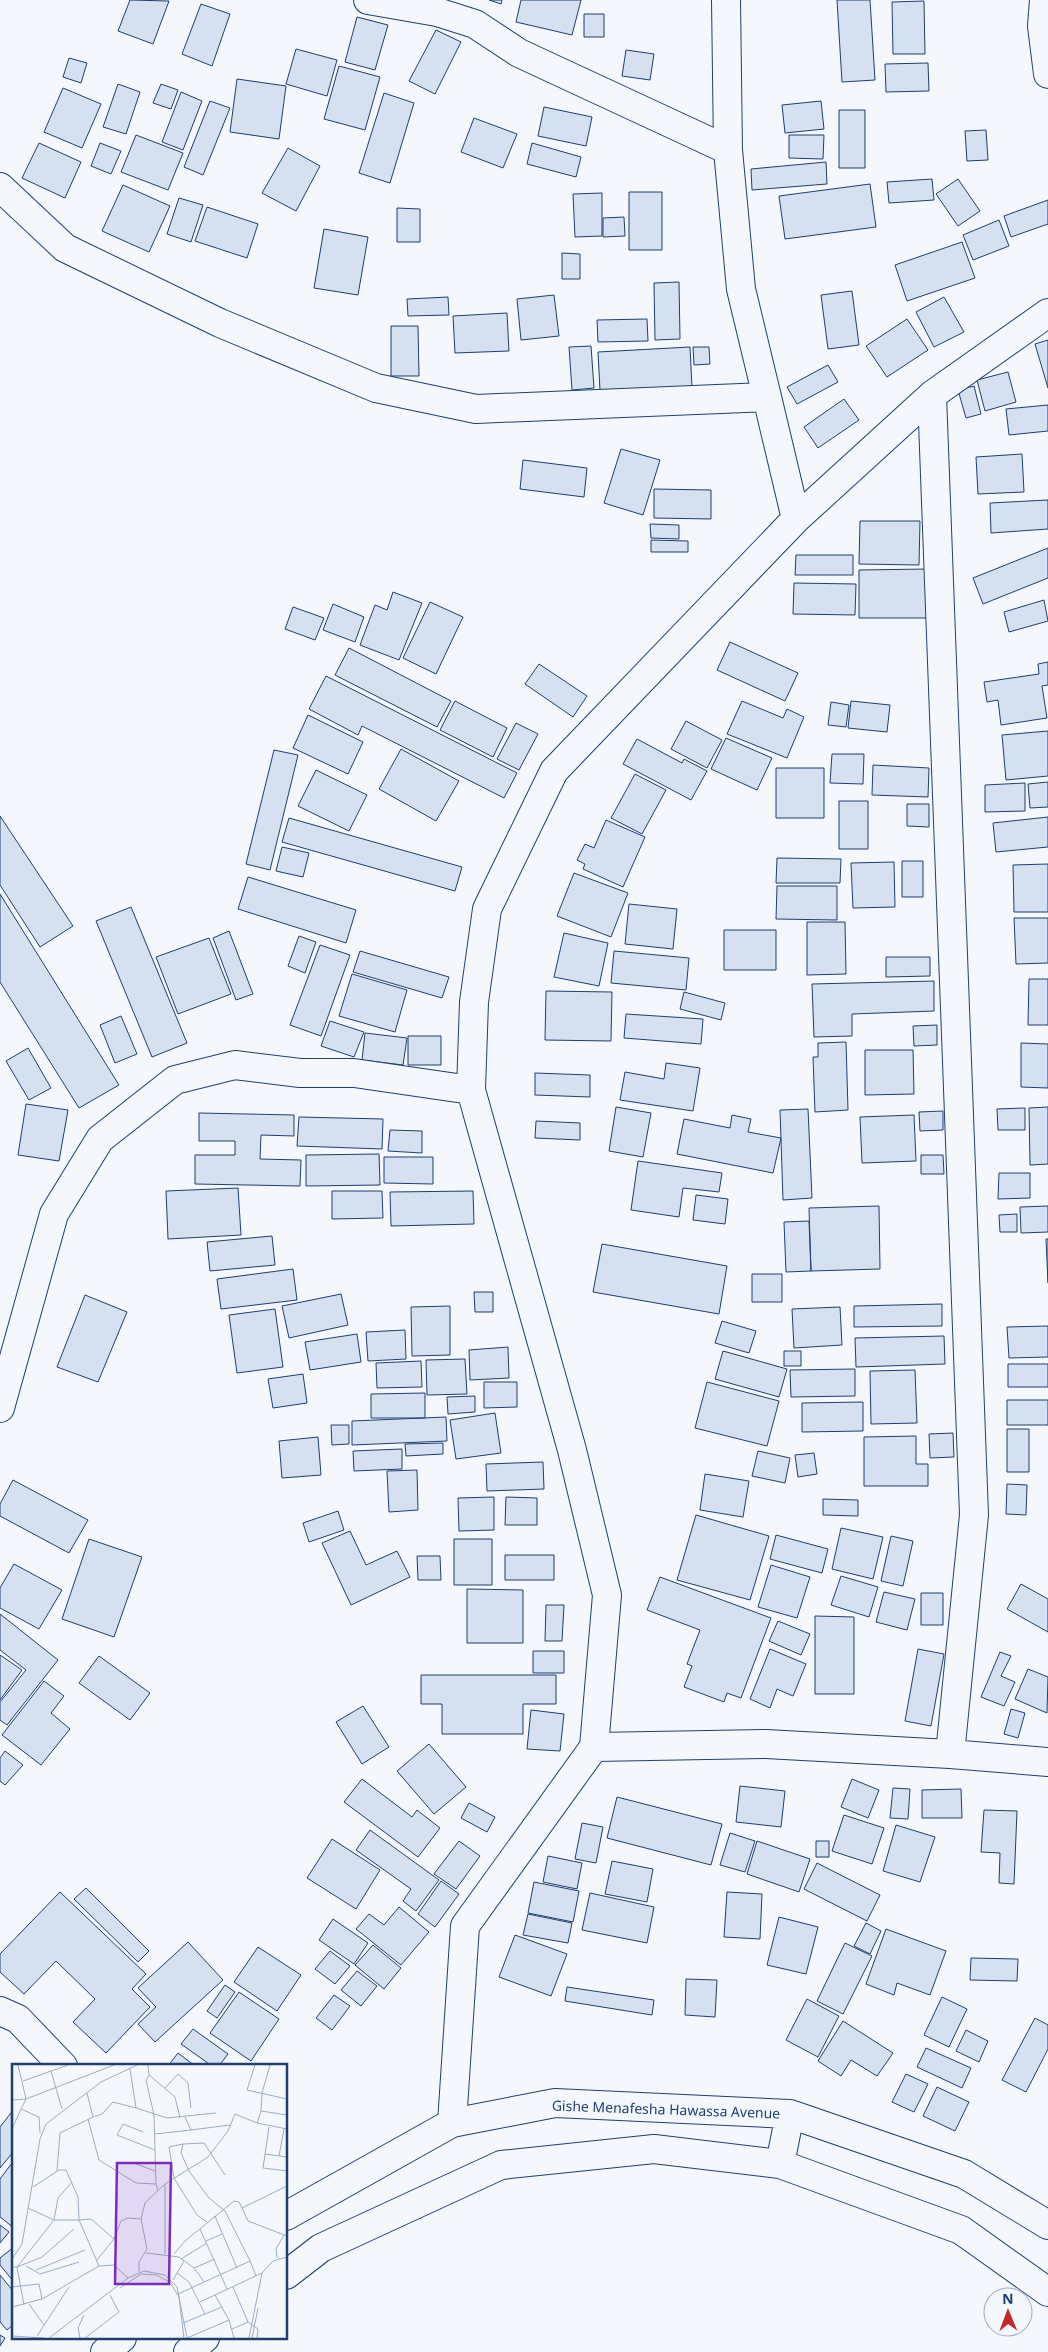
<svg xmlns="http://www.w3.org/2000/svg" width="1048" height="2352" font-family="'Noto Sans',sans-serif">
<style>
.building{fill:#d5e0f0;stroke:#1d3f73}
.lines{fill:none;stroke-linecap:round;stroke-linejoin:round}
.minor-casing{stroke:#1d3f73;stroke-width:30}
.primary-casing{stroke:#1d3f73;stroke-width:30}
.minor{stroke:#f4f7fb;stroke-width:28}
.primary{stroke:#f4f7fb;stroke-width:28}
.labels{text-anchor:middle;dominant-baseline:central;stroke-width:4;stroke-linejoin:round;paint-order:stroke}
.street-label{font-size:14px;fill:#1d3f73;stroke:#f4f7fb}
.inset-road{fill:none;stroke:#9eadc5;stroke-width:1}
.view{fill:#7b2cbf;fill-opacity:0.15;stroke:#7b2cbf;stroke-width:2.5}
.inset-edge{fill:none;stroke:#1d3f73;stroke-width:2.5}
</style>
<rect width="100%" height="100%" fill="#f4f7fb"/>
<!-- building -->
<path class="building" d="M130 0 169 1 153 44 118 31Z
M489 0H502L501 4Z
M521 0H581L572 35 516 22Z
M837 0H870L875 80 842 82Z
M924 1 925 54H893L892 2Z
M201 4 230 14 212 66 182 54Z
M584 14H604V37H584Z
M357 17 388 25 375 70 345 62Z
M436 30 461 42 435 94 409 81Z
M296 49 337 60 327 96 286 84Z
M626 50 654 54 650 80 622 76Z
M69 58 87 63 81 83 63 77Z
M928 63 929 91 886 92 885 64Z
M339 66 380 77 365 130 324 119Z
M237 79 286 86 279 139 230 132Z
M118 84 140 92 126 134 103 127Z
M161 84 178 90 171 109 153 103Z
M63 88 101 104 82 148 44 132Z
M181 92 202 101 183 150 162 142Z
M384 93 414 103 390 183 359 173Z
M210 101 230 108 203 175 184 167Z
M821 101 824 129 785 133 782 105Z
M544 107 592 117 586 146 538 136Z
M839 110H865V168H839Z
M474 118 517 134 503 168 461 152Z
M986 130 988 160 967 161 965 131Z
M136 135 183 153 168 190 121 172Z
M789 135H824L823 159 789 158Z
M39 143 81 162 65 198 22 178Z
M100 143 121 151 111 174 91 166Z
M532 143 581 157 576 177 527 164Z
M288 148 320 166 296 211 262 193Z
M826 162 827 184 752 190 751 169Z
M932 179 934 200 889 203 887 182Z
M958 179 980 211 958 226 936 194Z
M870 184 876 227 785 239 779 196Z
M123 185 170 206 149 252 102 231Z
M629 192H662V250H629Z
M602 193V236L575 237 573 194Z
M179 198 203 205 191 242 167 234Z
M1048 200V224L1011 237 1004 216Z
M207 207 258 224 247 258 195 241Z
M397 208 420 209V242H397Z
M624 217 625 236 603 237V218Z
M999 220 1009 246 973 260 963 235Z
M324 229 368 237 358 295 314 288Z
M962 242 975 278 907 301 895 265Z
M562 253 580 254V279H562Z
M679 282 680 339 655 340 654 283Z
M852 291 859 345 828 349 821 295Z
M554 295 559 336 521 340 517 299Z
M448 297 449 315 408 316 407 299Z
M944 297 964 332 934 347 916 312Z
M507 313 509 351 455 353 453 316Z
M647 319 648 341 598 342 597 320Z
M907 319 928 350 887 377 866 346Z
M391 326H418L419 376H391Z
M1048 340V388L1035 344Z
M591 346 594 388 572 390 569 347Z
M690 347 692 387 600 391 598 352Z
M693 347H709L710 364 694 365Z
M828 365 838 382 797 404 787 387Z
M1008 372 1016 402 985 411 977 380Z
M974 386 981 414 966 418 958 390Z
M844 399 859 420 818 448 804 427Z
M1048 405V431L1009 435 1006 409Z
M621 449 660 460 643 515 604 503Z
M1022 454 1024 492 978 494 976 457Z
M523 460 587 468 584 497 520 489Z
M654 489 711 490V519L654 518Z
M1048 500V529L991 533 990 503Z
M860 521H920L919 565 859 564Z
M650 524 679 525V539L651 538Z
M651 540 688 541V552H651Z
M1048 548V578L983 604 973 578Z
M796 555H853V575H795Z
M928 569 929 618H859V570Z
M794 583 856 584 855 615 793 614Z
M393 592 422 603 399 660 360 645 375 605 387 610Z
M1044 600 1048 621 1009 632 1004 612Z
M430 602 463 617 436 674 403 658Z
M333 604 364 617 355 642 323 630Z
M293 607 324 618 315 640 285 629Z
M730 642 798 673 785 701 717 670Z
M349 648 451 701 437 727 335 675Z
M1048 662V685L1042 686 1047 718 1001 725 998 700 987 702 984 682 1039 674 1038 664Z
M539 664 587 696 573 717 525 684Z
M326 676 517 773 504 798 362 726 358 735 309 709Z
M455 701 507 728 493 757 440 730Z
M742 701 783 718 787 709 804 717 787 758 727 734Z
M851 701 890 705 887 732 848 728Z
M831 702 849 705 846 727 828 725Z
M308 715 363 742 348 774 293 748Z
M686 721 722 740 707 768 671 749Z
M516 723 538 734 519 770 497 759Z
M1048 731V776L1006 780 1002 735Z
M726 738 772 758 757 790 711 769Z
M637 739 682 763 684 759 707 771 691 800 623 764Z
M401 749 459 781 436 821 379 789Z
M274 750 298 755 270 870 246 864Z
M832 754H864L863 784 830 783Z
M873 765 929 768 928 797 872 795Z
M776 768H824V818H776Z
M316 770 367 795 349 831 298 806Z
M635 774 666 790 642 834 611 818Z
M1048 782V807L1030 808 1028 784Z
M1025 783V811L985 812V785Z
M839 801H868V849H839Z
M907 804H929V827L907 826Z
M0 816 73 926 40 947 0 885Z
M1048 817V847L996 852 993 823Z
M289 818 462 867 455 891 282 842Z
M606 820 645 837 623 887 583 869 585 864 577 860 585 844 594 848Z
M282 847 309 853 303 877 276 871Z
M777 858 841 859 840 883H776Z
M902 861H923V897H902Z
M894 862 895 907 853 908 851 863Z
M1048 864V912H1014L1013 865Z
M574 873 628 893 611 937 557 916Z
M248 877 356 910 346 943 238 909Z
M777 886H837V920L776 919Z
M0 894 119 1085 79 1108 0 982Z
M629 904 677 909 673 949 625 944Z
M131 907 187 1043 152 1057 96 921Z
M1014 918H1048V963L1016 964Z
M807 922H845L846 974 807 975Z
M724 930H776V970H724Z
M229 931 253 994 236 1000 213 938Z
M564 933 608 943 599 986 554 977Z
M299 936 316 942 305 973 288 966Z
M209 938 231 994 178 1014 156 957Z
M320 945 350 955 321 1036 290 1025Z
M360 951 449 977 442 998 353 972Z
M614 951 689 958 686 990 611 983Z
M886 957H930V976L886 977Z
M352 974 407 990 395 1032 339 1016Z
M1029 979H1048V1025H1028Z
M934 981V1011L852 1014V1036L814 1037 812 984Z
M546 991 612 992 611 1041 545 1040Z
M684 992 725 1003 721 1020 680 1009Z
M626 1014 703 1019 701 1044 624 1038Z
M121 1016 137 1054 115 1063 100 1025Z
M330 1021 364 1032 354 1057 321 1046Z
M937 1025V1045L914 1046 913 1026Z
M365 1033 407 1038 403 1065 362 1060Z
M408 1036H441V1065H408Z
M846 1042 848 1110 815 1112 813 1057H818V1043Z
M1021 1043 1048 1044V1088L1021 1087Z
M28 1048 51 1088 29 1100 6 1061Z
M865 1050H913L914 1094 865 1095Z
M666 1063 700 1068 693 1111 620 1100 625 1072 664 1079Z
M535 1073 590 1075V1097L535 1095Z
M26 1104 68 1110 59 1161 18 1155Z
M616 1107 651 1113 643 1157 609 1151Z
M1048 1107V1164L1030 1165 1029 1108Z
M1025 1108V1130H998L997 1109Z
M808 1109 812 1198 783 1200 780 1110Z
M943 1111V1130L920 1131 919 1112Z
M199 1113 294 1115V1136L261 1135 260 1159 301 1160 300 1186 195 1184V1155H235V1141H199Z
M732 1115 751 1119 748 1132 781 1138 773 1173 677 1154 684 1119 730 1128Z
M914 1115 916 1161 862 1163 860 1117Z
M299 1117 383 1119 382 1149 297 1146Z
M536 1121 580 1123V1140L535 1138Z
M390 1130 422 1131V1153L388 1151Z
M379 1154 380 1185 306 1186V1155Z
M921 1155H943L944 1174H921Z
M384 1157H433V1184L384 1183Z
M638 1161 722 1173 719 1192 683 1188 679 1217 631 1210Z
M999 1173H1030V1198L998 1199Z
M238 1188 241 1235 168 1239 166 1191Z
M332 1191H382L383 1218 332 1219Z
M473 1191 474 1224 391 1226 390 1192Z
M696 1195 728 1199 725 1224 693 1220Z
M879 1206 880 1269 811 1271 809 1208Z
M1048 1206V1232L1021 1233 1020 1207Z
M1017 1214V1232H1000L999 1215Z
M809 1221 811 1271 786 1272 784 1222Z
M272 1236 275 1265 210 1271 207 1242Z
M1046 1239H1048V1283Z
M602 1244 727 1266 719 1314 593 1292Z
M293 1269 297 1300 221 1309 217 1279Z
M752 1274H782V1302H752Z
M474 1292H493V1312H475Z
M341 1294 348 1325 289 1338 282 1306Z
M85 1295 127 1312 98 1382 57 1367Z
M942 1304V1326L854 1327V1306Z
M450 1306V1355L412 1356 411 1307Z
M840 1307 842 1345 794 1348 792 1309Z
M275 1309 283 1367 237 1373 229 1315Z
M722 1321 756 1331 749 1353 715 1343Z
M1048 1326V1357L1009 1358 1007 1327Z
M405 1330 406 1359 368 1361 366 1332Z
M357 1334 361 1362 310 1370 305 1342Z
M944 1336 945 1364 856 1367 855 1338Z
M508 1347 509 1378 470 1380 469 1350Z
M723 1351 787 1369 779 1397 715 1379Z
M784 1351H801V1366H784Z
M465 1359 467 1394 427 1395 426 1360Z
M421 1361 422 1387 377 1388 376 1363Z
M1008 1364H1048V1387H1008Z
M855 1369V1396L791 1397 790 1370Z
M915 1370 917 1423 871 1424 870 1371Z
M303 1374 307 1403 273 1408 268 1379Z
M484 1382H517V1407L484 1408Z
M707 1382 779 1401 767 1446 695 1428Z
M425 1393V1418H371V1394Z
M475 1396V1412L448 1414 447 1397Z
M1007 1400H1048V1425H1007Z
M863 1402V1431L802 1432V1403Z
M495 1413 501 1453 456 1459 450 1420Z
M446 1417 447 1441 352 1445V1421Z
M331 1425H349V1444L332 1445Z
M1007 1429H1029V1472H1007Z
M953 1433 954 1457 930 1458 929 1434Z
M916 1436V1464H928V1486H864V1437Z
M318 1437 321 1475 282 1478 279 1441Z
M443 1443V1454L406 1456 405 1444Z
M402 1449V1469L354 1471 353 1451Z
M758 1451 790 1458 785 1483 752 1476Z
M814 1453 817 1474 798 1477 795 1455Z
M543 1462 544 1489 487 1491 486 1464Z
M417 1470 418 1510 389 1512 387 1471Z
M705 1474 749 1481 743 1517 700 1510Z
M13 1480 88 1520 69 1553 0 1516V1504Z
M1007 1484 1027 1485 1026 1515 1006 1514Z
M494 1497V1530L459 1531 458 1498Z
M506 1497 537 1498V1525H505Z
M823 1499 858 1500V1516L823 1515Z
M338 1511 344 1530 309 1542 303 1523Z
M696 1515 769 1536 750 1600 677 1580Z
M841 1528 883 1537 873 1579 832 1569Z
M350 1531 366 1565 397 1551 410 1577 351 1605 322 1543Z
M776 1535 828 1549 822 1573 770 1559Z
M891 1536 913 1541 903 1586 881 1581Z
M89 1539 142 1557 114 1637 62 1619Z
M454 1539H492V1585H454Z
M505 1555H554V1580H505Z
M417 1556H440L441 1580H418Z
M14 1564 62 1590 39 1629 0 1608V1588Z
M771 1565 810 1577 797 1618 758 1607Z
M841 1576 878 1587 869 1617 831 1605Z
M660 1577 771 1618 741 1698 727 1693 724 1702 684 1687 692 1666 687 1664 700 1630 647 1610Z
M1021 1584 1048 1599V1632L1007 1609Z
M467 1589 523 1590V1643H467Z
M884 1592 915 1599 907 1630 876 1622Z
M921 1593H943V1625H921Z
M546 1605H564L562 1641H545Z
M0 1614 58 1660 7 1725 0 1720V1702L26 1670 0 1650Z
M815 1616 854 1617V1694H815Z
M778 1621 810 1634 801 1655 769 1641Z
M770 1649 806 1664 793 1696 777 1689 770 1708 750 1699Z
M918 1649 944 1654 931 1726 905 1721Z
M533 1651H564V1673H533Z
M1000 1652 1011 1656 1001 1676 1015 1682 1004 1706 981 1697Z
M0 1655 22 1670 0 1700Z
M99 1656 150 1693 130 1720 79 1683Z
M1028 1669 1048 1677 1047 1713 1015 1699Z
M421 1675H556V1704H523V1734H442V1704H421Z
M44 1681 64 1696 51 1713 70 1729 41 1765 2 1735Z
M363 1706 389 1747 362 1764 336 1722Z
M1011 1709 1025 1713 1018 1738 1004 1734Z
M531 1710 564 1714 560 1751 527 1749Z
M429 1744 466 1787 434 1814 397 1771Z
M5 1751 23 1765 5 1785 0 1781V1758Z
M362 1779 412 1817 417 1810 440 1828 418 1857 344 1802Z
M852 1779 879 1790 868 1818 841 1807Z
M740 1786 785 1791 781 1827 736 1822Z
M893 1788 910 1789 908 1819 890 1818Z
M961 1789 962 1818H922V1790Z
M617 1797 722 1824 711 1865 607 1838Z
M469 1803 495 1817 487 1832 461 1818Z
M984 1810 1017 1811 1014 1884 999 1883 1000 1853 981 1852Z
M844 1815 884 1828 872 1864 832 1851Z
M582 1823 603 1827 596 1863 575 1859Z
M896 1825 935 1837 920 1882 883 1871Z
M370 1830 439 1880 416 1911 403 1901 411 1889 356 1850Z
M730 1833 755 1841 745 1872 720 1865Z
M332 1839 380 1870 356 1909 307 1878Z
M459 1841 480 1856 456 1889 434 1874Z
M757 1841 810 1859 799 1892 747 1874Z
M816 1841H829V1857H816Z
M548 1856 582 1863 577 1889 543 1882Z
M612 1861 653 1869 647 1902 605 1894Z
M817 1863 880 1895 867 1921 804 1889Z
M441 1881 459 1894 435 1927 418 1914Z
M534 1882 579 1891 573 1922 528 1913Z
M86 1888 149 1951 138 1962 74 1899Z
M60 1892 146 1974 132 1989 150 2007 106 2053 73 2022 95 1999 56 1961 24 1994 0 1972V1954Z
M727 1892 762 1894 760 1939 724 1937Z
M590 1893 654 1907 647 1943 582 1930Z
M399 1907 429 1932 401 1965 356 1929 369 1914 384 1925Z
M528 1914 572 1923 568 1943 523 1935Z
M779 1917 818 1927 806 1974 767 1965Z
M333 1919 368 1943 354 1964 319 1940Z
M866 1923 881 1931 870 1954 854 1946Z
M886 1929 946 1951 930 1995 897 1983 894 1995 866 1984Z
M515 1935 567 1954 551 1996 499 1977Z
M188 1942 223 1980 155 2042 138 2024 156 2007 138 1988Z
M845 1943 872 1956 843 2014 817 2001Z
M373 1945 401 1968 384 1989 355 1965Z
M258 1947 301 1975 277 2011 234 1982Z
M330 1951 350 1966 335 1984 315 1969Z
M971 1958 1018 1959 1017 1981 970 1980Z
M357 1971 377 1986 361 2006 341 1990Z
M686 1979 717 1980 715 2017 685 2015Z
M225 1985 235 1992 217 2018 207 2011Z
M567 1987 654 2000 652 2015 565 2001Z
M239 1992 279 2019 251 2061 210 2033Z
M334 1995 350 2006 332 2030 316 2018Z
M942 1997 967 2009 949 2047 924 2035Z
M807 1999 839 2016 818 2057 786 2040Z
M1035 2018 1048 2025V2049L1026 2092 1002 2080Z
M843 2021 893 2053 877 2076 851 2060 841 2076 818 2061Z
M193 2029 228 2054 219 2066H212L181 2044Z
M966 2030 988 2041 979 2062 956 2051Z
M926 2048 971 2068 962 2088 917 2067Z
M178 2053 195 2066H168Z
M906 2074 928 2084 914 2112 892 2102Z
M937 2087 969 2102 955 2131 923 2116Z
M14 2109V2151L0 2168V2127Z
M12 2163 14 2164V2228L0 2217V2179Z
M0 2225 9 2232 0 2243Z
M14 2247V2282L0 2265V2258Z
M0 2275 14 2292V2324L7 2330 0 2322Z
M0 2335 5 2338 0 2346Z"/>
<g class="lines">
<!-- minor casing -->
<g class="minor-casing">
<path id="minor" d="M368 0 437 12 475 24 519 53 728 150
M726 0 728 150 741 289 767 397
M1044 0 1042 26 1048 74
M0 187 65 248 220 323 376 388 476 409 767 397 796 519
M932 395 974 1515 950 1754
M0 1408 54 1214 100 1139 175 1080 235 1065 300 1073H354L471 1090
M594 1747 766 1744 950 1754 1048 1762
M0 2011 18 2019 63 2066
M452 2123 465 1926 594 1747 607 1595 572 1450 471 1090 474 1002 487 909 554 771 796 519 932 395 1048 313"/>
</g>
<!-- primary casing -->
<g class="primary-casing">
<path id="primary" d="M780 2164 790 2114
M286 2216 452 2123 555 2103 790 2114 964 2174 1048 2225
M286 2275 321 2248 501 2165 654 2149 780 2164 961 2230 1048 2292
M105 2352 122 2338
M188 2352 205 2338"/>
</g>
<!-- minor -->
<use href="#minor" class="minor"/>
<!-- primary -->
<use href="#primary" class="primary"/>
</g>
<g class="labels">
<!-- street labels -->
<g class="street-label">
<text transform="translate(666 2109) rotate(2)">Gishe Menafesha Hawassa Avenue</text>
</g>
</g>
<!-- overview -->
<g transform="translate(12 2064)">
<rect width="275" height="275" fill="#f4f7fb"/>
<path class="inset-road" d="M6 1 14 35 9 45 27 53 28 69M136 1 137 11 134 16 142 51 144 120M243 1 235 26 275 35M118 5 124 44 155 54 204 49M39 7 50 45M137 11 163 33 168 54M11 17 56 1M153 24 166 10 176 19 179 44M0 36 14 35 102 1M249 47 250 29 258 1M81 53 90 50 101 38 124 44M173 53 179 66 218 61M76 55 87 96 124 119 144 120 146 126M245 59 275 65M257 63 251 104 275 107M0 65 9 45M131 68 111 60 105 71 143 86M143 70 179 66M171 80 157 83 162 114 185 151 195 158M253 90 275 93M267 92 272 65M119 98 143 107M45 107 48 69 81 53 75 29M60 118 46 134 42 156 5 203 30 193 62 165M21 123 47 106H54L66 133 67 156 79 155 102 175M230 144 236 157 275 172M203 152 225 204M188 165 215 225M194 177 210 170M134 189 167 193 182 204 192 218M153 190V120M162 190 173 177 222 137 227 138 230 144 275 122M265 194 264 185 272 171M0 195 10 180 28 75 34 60 89 18 125 1M169 195 195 179M85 196 102 175 109 157 116 154 128 155M238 197 244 212M14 202 28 210 67 198M87 202 102 201 116 214M0 203H5L12 241M182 204 203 195M24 206 73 186M127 208V198L135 185 129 155 133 139 153 120 196 93 216 67 223 50 245 59 249 47 275 51M165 209 177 218 193 250M161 216 172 197M0 223 27 220 30 235M221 223 236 258 246 265 245 274M108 224 129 210 144 211 158 218 167 233 172 274M166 230 238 197 213 147 197 134 177 107 169 89 171 80 192 79 213 111M203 231 217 256 222 274M188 238 250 209M17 240 32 261M0 243 30 235 87 202 67 156H42L16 144M171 259 210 243M220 265 236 258M0 272 32 274M25 272 57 223M37 274 116 214 132 207 153 211 165 223 175 274M68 274 66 264 72 251M73 274 107 248 98 231M175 274 217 256M237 274 250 209 261 197 275 193M240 274 246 244"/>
<path class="view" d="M105 99H159L157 220H103Z"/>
<rect width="275" height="275" class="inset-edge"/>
</g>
<!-- north arrow -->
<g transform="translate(1008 2312) rotate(359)"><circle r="24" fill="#f4f7fb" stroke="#9eadc5"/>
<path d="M0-4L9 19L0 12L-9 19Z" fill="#c62828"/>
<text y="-8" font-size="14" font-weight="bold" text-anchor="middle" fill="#1d3f73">N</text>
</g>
</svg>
